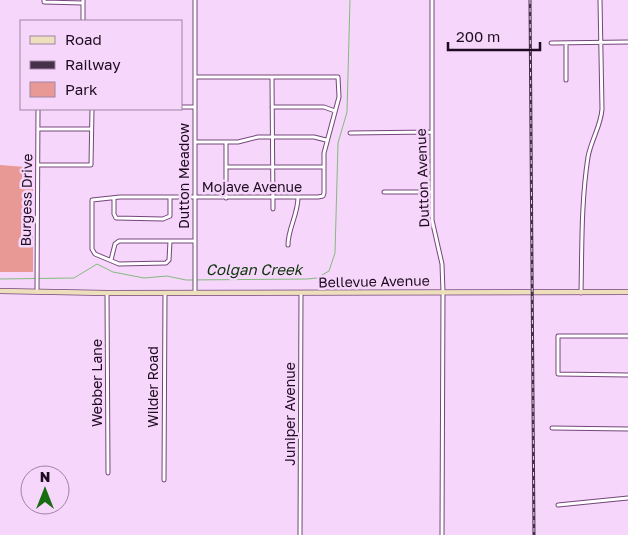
<svg xmlns="http://www.w3.org/2000/svg" width="628" height="535" font-family="'Golos Text',sans-serif">
<style>
.green{fill:#e89895}
.lines{fill:none;stroke-linecap:round;stroke-linejoin:round}
.stream{stroke:#82ba7c;stroke-width:1}
.street-casing{stroke:#74467b;stroke-width:5}
.secondary-casing{stroke:#74467b;stroke-width:6}
.street{stroke:#fff;stroke-width:3}
.secondary{stroke:#eedfbc;stroke-width:4.5}
.rail-casing{stroke:#47314a;stroke-width:3}
.rail{stroke:#f6d6fa;stroke-width:1;stroke-dasharray:4;stroke-linecap:butt}
.labels{text-anchor:middle;dominant-baseline:central;stroke-width:5;stroke-linejoin:round;paint-order:stroke}
.street-label{font-size:14px;fill:#1f0c22;stroke:#f6d6fa}
.water-label{font-size:15px;font-style:italic;fill:#0d340a;stroke:#f6d6fa}
</style>
<rect width="100%" height="100%" fill="#f6d6fa"/>
<!-- green -->
<path class="green" d="M0 165 25 167 33 177V272H0Z"/>
<g class="lines">
<!-- stream -->
<path class="stream" d="M0 279 74 278 97 264 113 272 144 278 167 276 186 280 307 279 317 278 329 271 335 253 338 143 347 112 350 0"/>
<!-- street casing -->
<g class="street-casing">
<path id="street" d="M44 0V2L83 3
M432 0V220L442 264 443 292 442 535
M83 21V0
M551 43 628 42
M272 78 273 209
M566 80V43
M181 107H195
M272 107H324L335 111
M38 129H91
M350 133 432 132
M195 142H238L258 137H314L326 140
M38 165H91L92 109
M226 167H324
M384 192H431
M114 198V214L116 218 163 219 170 216V197
M226 198V142
M170 241 169 260 166 263 119 264 95 254 92 249V200L120 197H318L323 196 324 193V153L339 97 338 77H195
M288 245C288 228 298 215 298 197
M111 260 115 244 119 241H194
M37 291 38 109
M107 293 108 473
M195 293V0
M581 293C582 248 581 202 588 157 591 140 601 126 602 109L600 0
M628 336H558V374L628 375
M552 428 628 429
M164 480 165 293
M558 505 628 498
M300 535 301 293"/>
</g>
<!-- secondary casing -->
<g class="secondary-casing">
<path id="secondary" d="M0 291 107 293 628 292"/>
</g>
<!-- street -->
<use href="#street" class="street"/>
<!-- secondary -->
<use href="#secondary" class="secondary"/>
<!-- rail casing -->
<g class="rail-casing">
<path id="rail" d="M530 0 534 535"/>
</g>
<!-- rail -->
<use href="#rail" class="rail"/>
</g>
<g class="labels">
<!-- street labels -->
<g class="street-label">
<text transform="translate(183 176) rotate(-90)">Dutton Meadow</text>
<text transform="translate(422 178) rotate(-92)">Dutton Avenue</text>
<text x="252" y="186">Mojave Avenue</text>
<text transform="translate(26 200) rotate(-89)">Burgess Drive</text>
<text transform="translate(374 281) rotate(-1)">Bellevue Avenue</text>
<text transform="translate(96 383) rotate(-90)">Webber Lane</text>
<text transform="translate(152 387) rotate(-90)">Wilder Road</text>
<text transform="translate(289 414) rotate(-90)">Juniper Avenue</text>
</g>
<!-- water labels -->
<g class="water-label">
<text x="254" y="269">Colgan Creek</text>
</g>
</g>
<!-- legend -->
<rect x="20" y="20" width="162" height="90" fill="#f6d6fa" stroke="#a085a4"/>
<rect x="30" y="36" width="25" height="8" fill="#eedfbc" stroke="#a085a4"/>
<text x="65" y="45" font-size="15" fill="#1f0c22">Road</text>
<rect x="30" y="61" width="25" height="8" fill="#47314a" stroke="#a085a4"/>
<text x="65" y="70" font-size="15" fill="#1f0c22">Railway</text>
<rect x="30" y="82" width="25" height="15" fill="#e89895" stroke="#a085a4"/>
<text x="65" y="95" font-size="15" fill="#1f0c22">Park</text>
<!-- north arrow -->
<g transform="translate(45 490)"><circle r="24" fill="#f6d6fa" stroke="#a085a4"/>
<path d="M0-4L9 19L0 12L-9 19Z" fill="#186c12"/>
<text y="-8" font-size="14" font-weight="bold" text-anchor="middle" fill="#1f0c22">N</text>
</g>
<!-- scale -->
<path d="M448 42v8h92v-8" fill="none" stroke="#1f0c22" stroke-width="2.5"/>
<text x="456" y="42" font-size="15" fill="#1f0c22" stroke="#f6d6fa" stroke-width="4" paint-order="stroke">200 m</text>
</svg>
